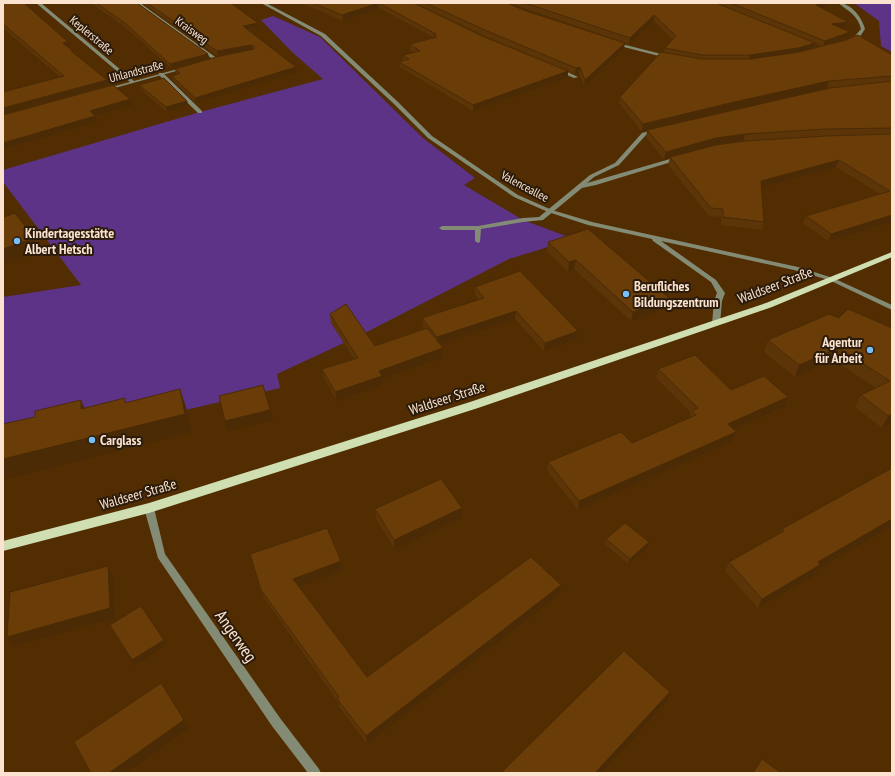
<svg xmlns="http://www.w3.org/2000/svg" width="895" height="776" font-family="'PT Sans Narrow',sans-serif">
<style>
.green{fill:#5c3387}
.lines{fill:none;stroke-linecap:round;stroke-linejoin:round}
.service{fill:#838b75;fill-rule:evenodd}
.minor{fill:#838b75;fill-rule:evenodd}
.tertiary{fill:#838b75;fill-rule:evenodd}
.primary{fill:#cfdfb1;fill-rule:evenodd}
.wall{fill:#5b3407;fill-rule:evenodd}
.shaded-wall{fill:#4a2b06}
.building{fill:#6a3d08;stroke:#4a2b06}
.poi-dot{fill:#78bff7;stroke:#2b1b0b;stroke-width:1.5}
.labels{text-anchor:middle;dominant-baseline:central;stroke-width:4;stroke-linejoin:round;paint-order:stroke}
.far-street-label{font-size:12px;fill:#fbe3cf;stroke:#2b1b0b}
.poi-label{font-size:14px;font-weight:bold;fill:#fbe3cf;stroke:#2b1b0b;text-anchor:start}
.street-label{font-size:14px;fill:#fbe3cf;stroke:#2b1b0b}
.near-street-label{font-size:17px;fill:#fbe3cf;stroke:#2b1b0b}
</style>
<rect width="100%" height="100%" fill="#522d02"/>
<!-- green -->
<path class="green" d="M854 3H892V52L881 46 879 21Z
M273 16 320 37 423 138 475 178 464 185 523 220 574 239 509 259 361 335 277 374 280 388 104 429 3 435V297L81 285 3 182V170L200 112 323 79 292 52 261 20Z"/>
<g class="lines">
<!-- service -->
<path class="service" d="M159 73H163L202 111V113H198L159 75Z
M656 129 658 130V132L646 135 619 165 594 177 587 183 677 157H681V159L596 185 582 188 543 220 523 222 481 229 480 242 478 243 475 241V230H442L439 228 442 226H478L523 218 539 217 590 175 615 163 642 133Z"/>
<!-- minor -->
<path class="minor" d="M36 3H41L134 81 185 67 187 68 104 91V89L130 82Z
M135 3H140L218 59 214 60Z
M838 3C851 3 862 17 865 29L859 38 849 41 847 40 855 36 861 29C858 15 848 11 838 3Z
M614 42 669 56V57L667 58 612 44V43Z
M557 69H561L578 77 574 78 557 71Z
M149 504 152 505 154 508 165 554 280 718 319 769 321 773H308L272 726 158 558 144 508 146 505Z"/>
<!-- tertiary -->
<path class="tertiary" d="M261 3H266L325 34 398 102 432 136 518 195 552 210 592 222 798 267 833 278 892 305V310L829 280 794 270 661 241 716 280 725 293 722 301 720 324 716 326H713L712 324 714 301 717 293 711 282 653 241 652 239 588 225 548 212 514 197 428 138 394 104 321 36Z"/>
<!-- primary -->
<path class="primary" d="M892 252V257L772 307 478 408 149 513 3 551V541L149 503 470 402 766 303Z"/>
</g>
<!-- wall -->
<path class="wall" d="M3 3 70 47H68L73 53 107 80 108 85 3 114 60 77 4 29 3 30Z
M91 3H137L208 54 209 58 171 68 126 28Z
M143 3H231L258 23V27L248 30 296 67 297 72 196 103 173 80 172 76 177 74 176 73 175 69 251 50 217 55Z
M301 3H414L482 36 556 66 487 37 415 3H507L526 11 624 49 584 86 579 73 575 74 568 71V77L473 111 400 67 399 62 403 61V55L414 52 410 50V44L433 38V37L379 8 343 21Z
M509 3H829L827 7 823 9 848 22 846 27 841 28 850 32 848 38 830 44 892 55V222L828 241 803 223 806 216 880 194 836 167 762 187 764 222 762 230 721 225V217L709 216 668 165 670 158 664 160 646 137 647 130 642 132 619 103 620 97 664 52 665 48 672 39 654 21 629 44ZM815 43 822 46 814 48ZM838 87 653 129 729 110 827 88ZM744 141 697 150 714 146Z
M139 85 187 101 188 105 167 112 140 89Z
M548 242 667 308 631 321 574 269 568 272 547 252Z
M475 287 578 331 577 339 544 351 515 319 440 344 443 348V357L382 379V385L337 401 324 378 322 369 354 359 331 323 330 314 375 346 425 329 423 326 422 318 479 300 475 295Z
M839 318 892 328V423L882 428 855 407 861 395 876 388 833 360 795 377 764 352 768 340Z
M658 369 785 406 733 429 736 432 733 441 578 510 547 471 548 462 632 443 689 418 691 413 656 378Z
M892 468V526L818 569 815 575 758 608 725 571 729 562 780 533 782 529Z
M462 508V518L395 549 376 519 375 509Z
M606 539 649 542 648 547 628 564 605 544Z
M250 554 343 570 299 586 367 677 561 585 560 594 367 744 339 707 338 702 264 598Z"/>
<!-- shaded-wall -->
<path class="shaded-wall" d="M378 3 379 8 343 21 342 15Z
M825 3H829L827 7 814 10 816 5Z
M654 15V21L629 44 630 38Z
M848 22 846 27 831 30 832 24Z
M258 23V27L244 30 243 26Z
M850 32 848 38 823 46 825 41Z
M68 42 70 47 65 48 63 43Z
M625 43 624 49 584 86 585 80Z
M815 43 813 49 797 54 749 60 750 55Z
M251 45 252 50 217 55V51Z
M208 54 209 58 171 68 170 64Z
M296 67 297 72 196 103 195 98Z
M580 67 579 73 575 74 576 68Z
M568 71V77L473 111V105Z
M107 80 108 85 3 114V108Z
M829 81 827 88 729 110 642 132 643 124 730 103Z
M130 99 132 105 95 116 97 122 3 149V143L90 111Z
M187 101 188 105 167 112 166 107Z
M745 134 743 142 714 146 664 160 666 152 716 138Z
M839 160 836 167 759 188 761 181Z
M892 215V222L828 241 831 234Z
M34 238 39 252 3 265V249Z
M576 260 574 269 568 272 569 262Z
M669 298 667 308 631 321 633 312Z
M516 311 515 319 437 345V337Z
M578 331 577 339 544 351 545 343Z
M443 348V357L382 379V385L337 401 335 392 379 371Z
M839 348 833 360 795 377 799 365Z
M180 389 186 407 191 432 3 480V459Z
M788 397 785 406 725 433 728 424Z
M81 400 89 418 81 409Z
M270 410 273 420 228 431 225 421Z
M892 414V423L882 428 888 416Z
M736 432 733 441 578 510 579 501Z
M462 508V518L395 549 394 540Z
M892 519V526L818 569 815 575 758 608 762 599 818 562Z
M649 542 648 547 628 564 630 559Z
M341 561 343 570 295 588 293 579Z
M108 566 113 576 115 618 14 646 7 637Z
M561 585 560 594 367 744 366 736Z
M164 640 166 645 135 665 132 660Z
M670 692 666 703 601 773H595Z
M184 720 189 728 126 773H109Z"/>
<!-- building -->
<path class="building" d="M3 3H24L68 42 63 43 73 51H71L107 80 3 108V92L64 76 3 24Z
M96 3H137L208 54 170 64 125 23Z
M147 3H231L258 23 243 26 296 67 195 98 172 76 180 73 175 69 216 57 254 49V46L251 45 217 51Z
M313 3H378L342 15Z
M379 3H414L482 36 568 71 473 105 399 62 409 59 403 55 420 51 410 44 437 37 433 35 436 34Z
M426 3H507L526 11 625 43 585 80 580 67 576 68 487 31Z
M525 3H716L815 43 798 48 750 55H702L665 48 676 36 654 15 630 38Z
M731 3H825L816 5 848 22 832 24 850 32 825 41Z
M858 35 892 55V76L829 81 730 103 643 124 620 97 661 52 702 59H751L799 52 846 40Z
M164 78 187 101 166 107 139 85Z
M892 81V128L825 129 745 134 716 138 666 152 647 130 830 88Z
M113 85 130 99 90 111 95 116 3 143V115Z
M892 134V215L831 234 806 216 890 191 839 160 761 181 764 222 723 217V209L711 208 670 157 716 145 745 141 826 136Z
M15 213 34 238 3 249V215L4 217Z
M588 229 669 298 633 312 576 260 569 262 548 242Z
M520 271 578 331 545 343 516 311 437 337 422 318 484 298 475 287Z
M346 304 375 346 427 328 443 348 379 371 382 376 335 392 322 369 358 358 330 314Z
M848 309 892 328V414L888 416 861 395 890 381 839 348 799 365 768 340 829 314 839 318Z
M695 355 731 390 764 376 788 397 728 424 736 432 579 501 548 462 621 432 632 443 696 415 692 411 698 408 658 369Z
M263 385 270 410 225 421 219 396Z
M180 389 185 414 3 459V424L35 417V411L81 400V409L125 398V403Z
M892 468V519L818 562 820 565 762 599 729 562 784 531 782 529Z
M441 479 462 508 394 540 375 509Z
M625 523 649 542 630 559 606 539Z
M327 528 341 561 293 579 367 677 531 557 561 585 366 736 337 699 339 697 261 590 250 554Z
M108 566 110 608 7 637 10 592Z
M141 606 164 640 132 660 110 625Z
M624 651 670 692 595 773H501Z
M161 683 184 720 109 773H91L74 742Z
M762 759 781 773H753Z"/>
<!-- markers -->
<g class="poi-dot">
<circle cx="17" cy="241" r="4"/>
<circle cx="626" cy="294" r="4"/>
<circle cx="870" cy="350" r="4"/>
<circle cx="92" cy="440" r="4"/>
</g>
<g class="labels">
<!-- far-street labels -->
<g class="far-street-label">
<text transform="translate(192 30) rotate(36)">Kraisweg</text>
<text transform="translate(92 35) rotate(40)">Keplerstraße</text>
<text transform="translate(136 71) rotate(-15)">Uhlandstraße</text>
<text transform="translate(525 186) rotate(28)">Valenceallee</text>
</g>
<!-- poi labels -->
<g class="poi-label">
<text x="25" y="233">Kindertagesstätte<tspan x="25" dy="16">Albert Hetsch</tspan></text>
<text x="634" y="286">Berufliches<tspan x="634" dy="16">Bildungszentrum</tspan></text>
<text x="862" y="342" text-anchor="end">Agentur<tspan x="862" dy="16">für Arbeit</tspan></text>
<text x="100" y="440">Carglass</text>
</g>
<!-- street labels -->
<g class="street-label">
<text transform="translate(775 285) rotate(-21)">Waldseer Straße</text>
<text transform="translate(447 398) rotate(-18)">Waldseer Straße</text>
<text transform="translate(138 494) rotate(-16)">Waldseer Straße</text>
</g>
<!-- near-street labels -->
<g class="near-street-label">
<text transform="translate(236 636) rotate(55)">Angerweg</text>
</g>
</g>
<!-- border -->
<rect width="895" height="776" fill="none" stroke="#fbe3cf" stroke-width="8"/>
</svg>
